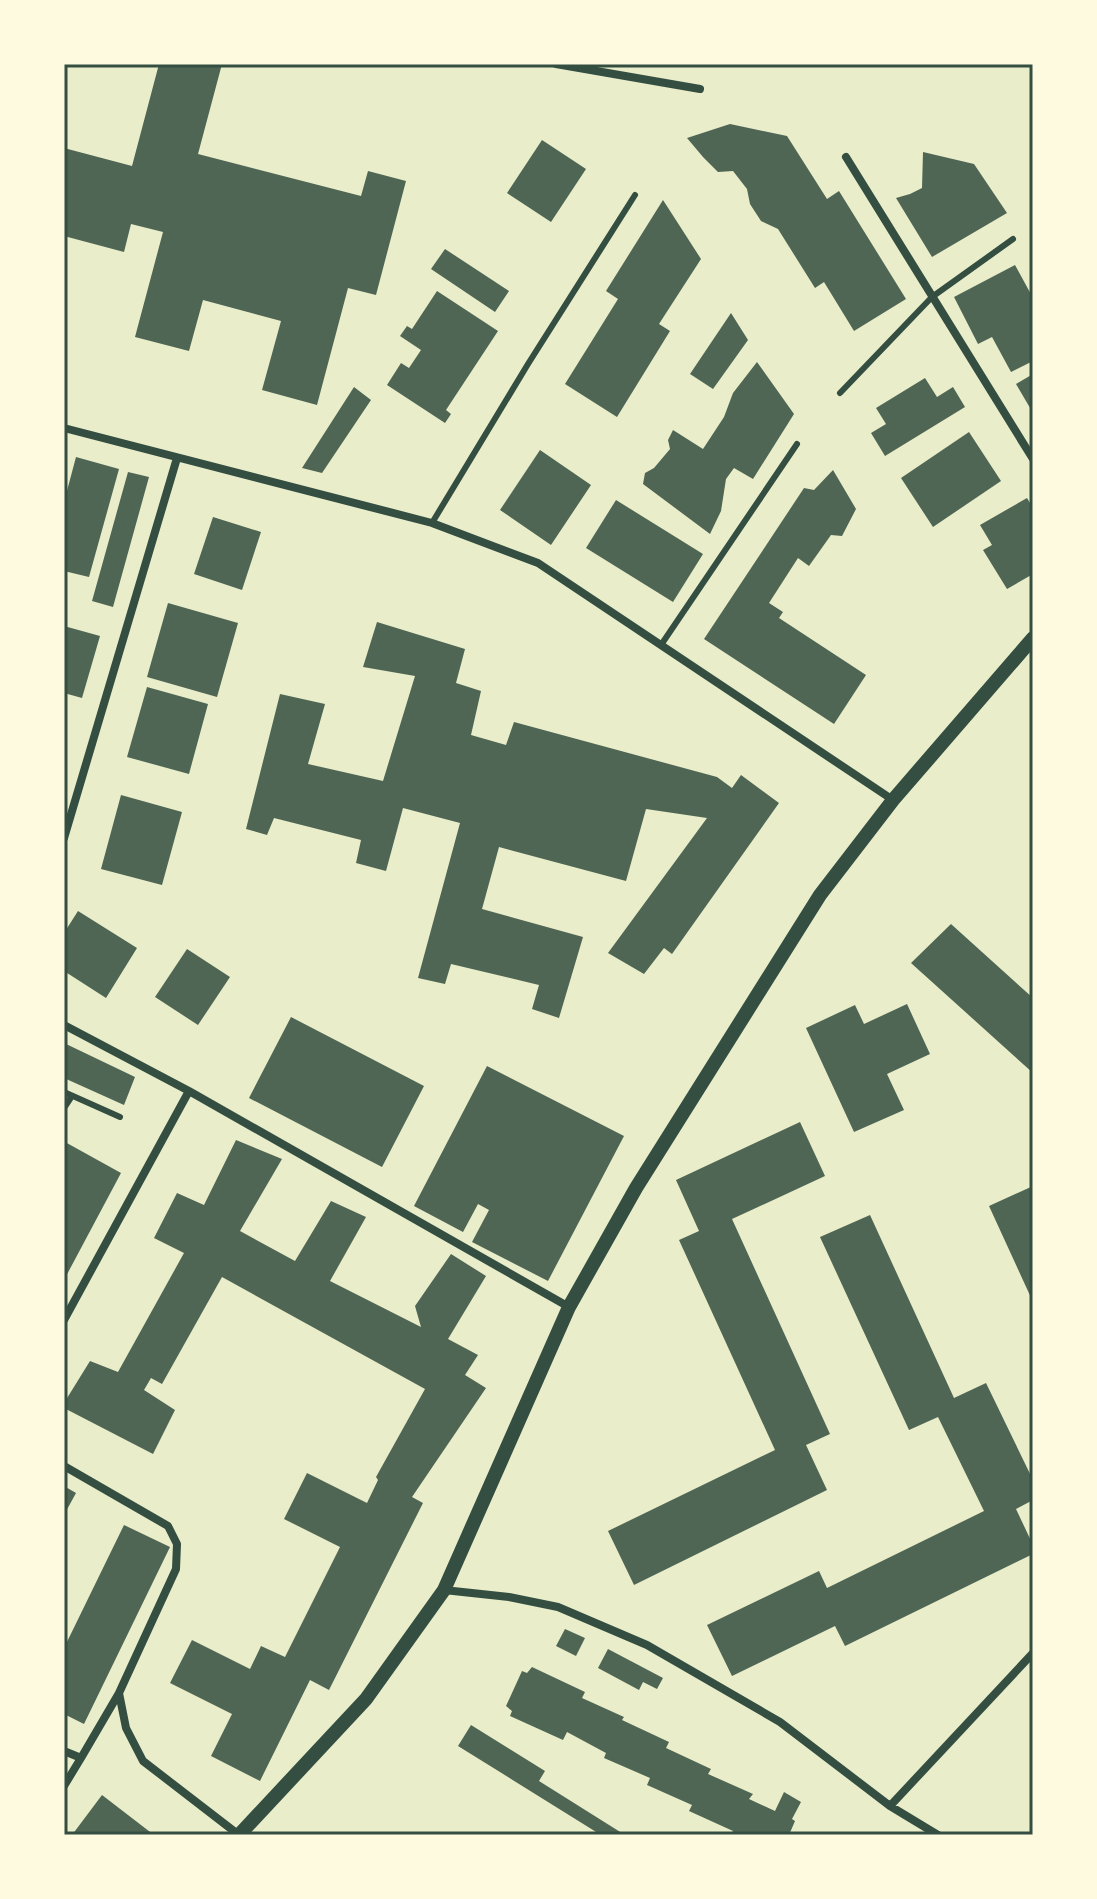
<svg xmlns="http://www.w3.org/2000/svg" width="1097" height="1899" font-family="'Asap Condensed',sans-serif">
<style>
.building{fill:#4f6655}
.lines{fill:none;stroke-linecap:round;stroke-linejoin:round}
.service{stroke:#344e41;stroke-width:6}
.minor{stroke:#344e41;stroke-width:8}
.tertiary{stroke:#344e41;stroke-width:14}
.neatline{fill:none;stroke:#344e41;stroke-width:3}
</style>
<rect width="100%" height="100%" fill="#e9edc9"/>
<!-- building -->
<path class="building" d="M159 64H222L198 154 361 196 368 171 406 181 376 295 348 288 317 405 262 390 281 321 203 300 189 351 135 337 163 232 131 224 124 252 64 236V148L132 166Z
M730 124 787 136 827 199 839 191 906 299 854 331 824 282 815 288 778 229 761 221 750 204 747 189 733 171 718 172 703 157 687 138Z
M542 140 586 169 551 222 507 193Z
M923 152 974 164 1007 213 932 257 896 198 910 194 922 188Z
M663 200 701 259 659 324 670 331 617 417 565 384 618 299 606 291Z
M445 249 509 291 495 312 431 269Z
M1015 265 1033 298V361L1011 372 992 337 978 344 954 297Z
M437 291 498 331 446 410 451 414 445 423 387 385 401 363 409 368 421 350 400 336 407 326 412 329Z
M731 313 748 340 713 389 690 374Z
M757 362 794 414 753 479 734 468 726 479 721 511 710 534 643 484 645 473 654 468 670 449 668 440 673 430 703 449 724 417 733 393Z
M1033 374V413L1016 384Z
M925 378 937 397 953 387 965 407 885 456 871 433 886 424 876 408Z
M354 387 371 400 322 473 302 468Z
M969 432 1001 481 933 527 901 478Z
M540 450 591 485 551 545 500 510Z
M76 457 119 469 89 577 64 571V502Z
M833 470 856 509 842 536 831 535 809 566 798 558 769 603 783 612 779 618 866 675 834 724 704 639 804 488 814 490Z
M128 472 149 477 113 607 92 601Z
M1027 498 1033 508V574L1007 589 983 550 992 545 980 525Z
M616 500 703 554 673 602 586 548Z
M213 517 261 532 242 590 194 574Z
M168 603 238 623 217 697 147 677Z
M377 622 465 649 456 683 481 691 471 735 506 745 514 722 717 777 732 788 741 775 779 803 672 954 664 948 644 974 608 953 707 818 646 809 626 881 499 847 482 909 583 937 559 1018 532 1009 539 985 451 964 445 984 418 978 460 823 403 808 386 871 356 863 361 840 274 818 267 835 246 829 280 694 325 704 308 764 383 781 415 676 363 667Z
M64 626 100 636 82 698 64 693Z
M147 687 208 704 189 774 127 757Z
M121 795 182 812 162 885 101 869Z
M78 911 137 948 106 998 64 971V933Z
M951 924 1033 998V1073L911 963Z
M187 949 230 977 198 1025 155 997Z
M907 1004 930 1054 887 1074 904 1110 854 1132 806 1028 855 1005 864 1024Z
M291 1017 424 1086 382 1167 249 1098Z
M64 1043 135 1077 124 1105 64 1078Z
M487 1066 624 1136 548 1281 472 1242 489 1210 478 1204 463 1232 414 1206Z
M800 1122 825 1176 732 1219 830 1434 806 1445 827 1490 634 1585 608 1531 775 1450 679 1240 699 1231 676 1180Z
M236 1140 282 1159 240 1231 295 1261 331 1201 366 1217 330 1281 421 1327 415 1306 451 1254 486 1276 448 1339 478 1355 465 1375 486 1388 412 1497 423 1503 329 1690 310 1680 260 1781 211 1756 232 1714 170 1683 192 1640 250 1669 261 1646 285 1657 340 1547 284 1519 307 1473 367 1503 378 1480 376 1477 425 1389 222 1277 162 1384 151 1378 144 1390 175 1410 153 1454 64 1408V1403L90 1361 118 1372 184 1253 154 1238 177 1193 204 1205Z
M65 1142 121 1173 64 1280V1145Z
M1033 1186V1302L989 1206Z
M870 1215 954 1398 986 1383 1033 1480V1500L1016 1509 1033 1545V1554L845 1646 835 1626 732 1676 707 1625 819 1571 827 1588 984 1511 938 1417 909 1430 820 1237Z
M64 1486 76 1493 64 1515Z
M124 1525 170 1547 84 1724 64 1714V1648Z
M565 1629 585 1638 576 1656 556 1646Z
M608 1649 663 1678 657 1689 643 1682 639 1690 598 1668Z
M532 1667 585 1692 582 1698 624 1717 622 1720 669 1742 666 1748 711 1769 708 1774 753 1794 749 1799 775 1811 784 1792 801 1802 792 1819 795 1821 789 1835H731L733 1831 689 1811 692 1805 647 1785 650 1778 604 1758 606 1753 567 1732 563 1740 510 1716 512 1711 506 1706 522 1671 527 1673Z
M471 1725 545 1771 539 1781 625 1835H601L458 1746Z
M102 1795 154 1835H72Z"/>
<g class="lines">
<!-- service -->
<path class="service" d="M840 393 932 297 1013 239
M432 523 528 364 635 195
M661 645 797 444
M64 1092 120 1117
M64 1108 72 1096"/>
<!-- minor -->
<path class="minor" d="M556 64 700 89
M846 157 1033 459
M64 428 432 523 538 563 893 800
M64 838 177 458
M64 1025 189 1091 569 1307
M64 1320 189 1091
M64 1466 168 1526 177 1544 176 1569 119 1693 126 1728 143 1761 239 1835
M444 1590 509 1597 558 1607 647 1645 780 1722 890 1806 938 1835
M64 1751 81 1758 119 1693
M64 1786 81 1758
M890 1806 1033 1653"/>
<!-- tertiary -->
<path class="tertiary" d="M239 1835 366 1699 444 1590 569 1307 636 1188 820 895 893 800 1033 638"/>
</g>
<!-- border -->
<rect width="1097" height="1899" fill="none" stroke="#fefae0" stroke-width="132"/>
<rect x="66" y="66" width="965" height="1767" class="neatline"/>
</svg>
